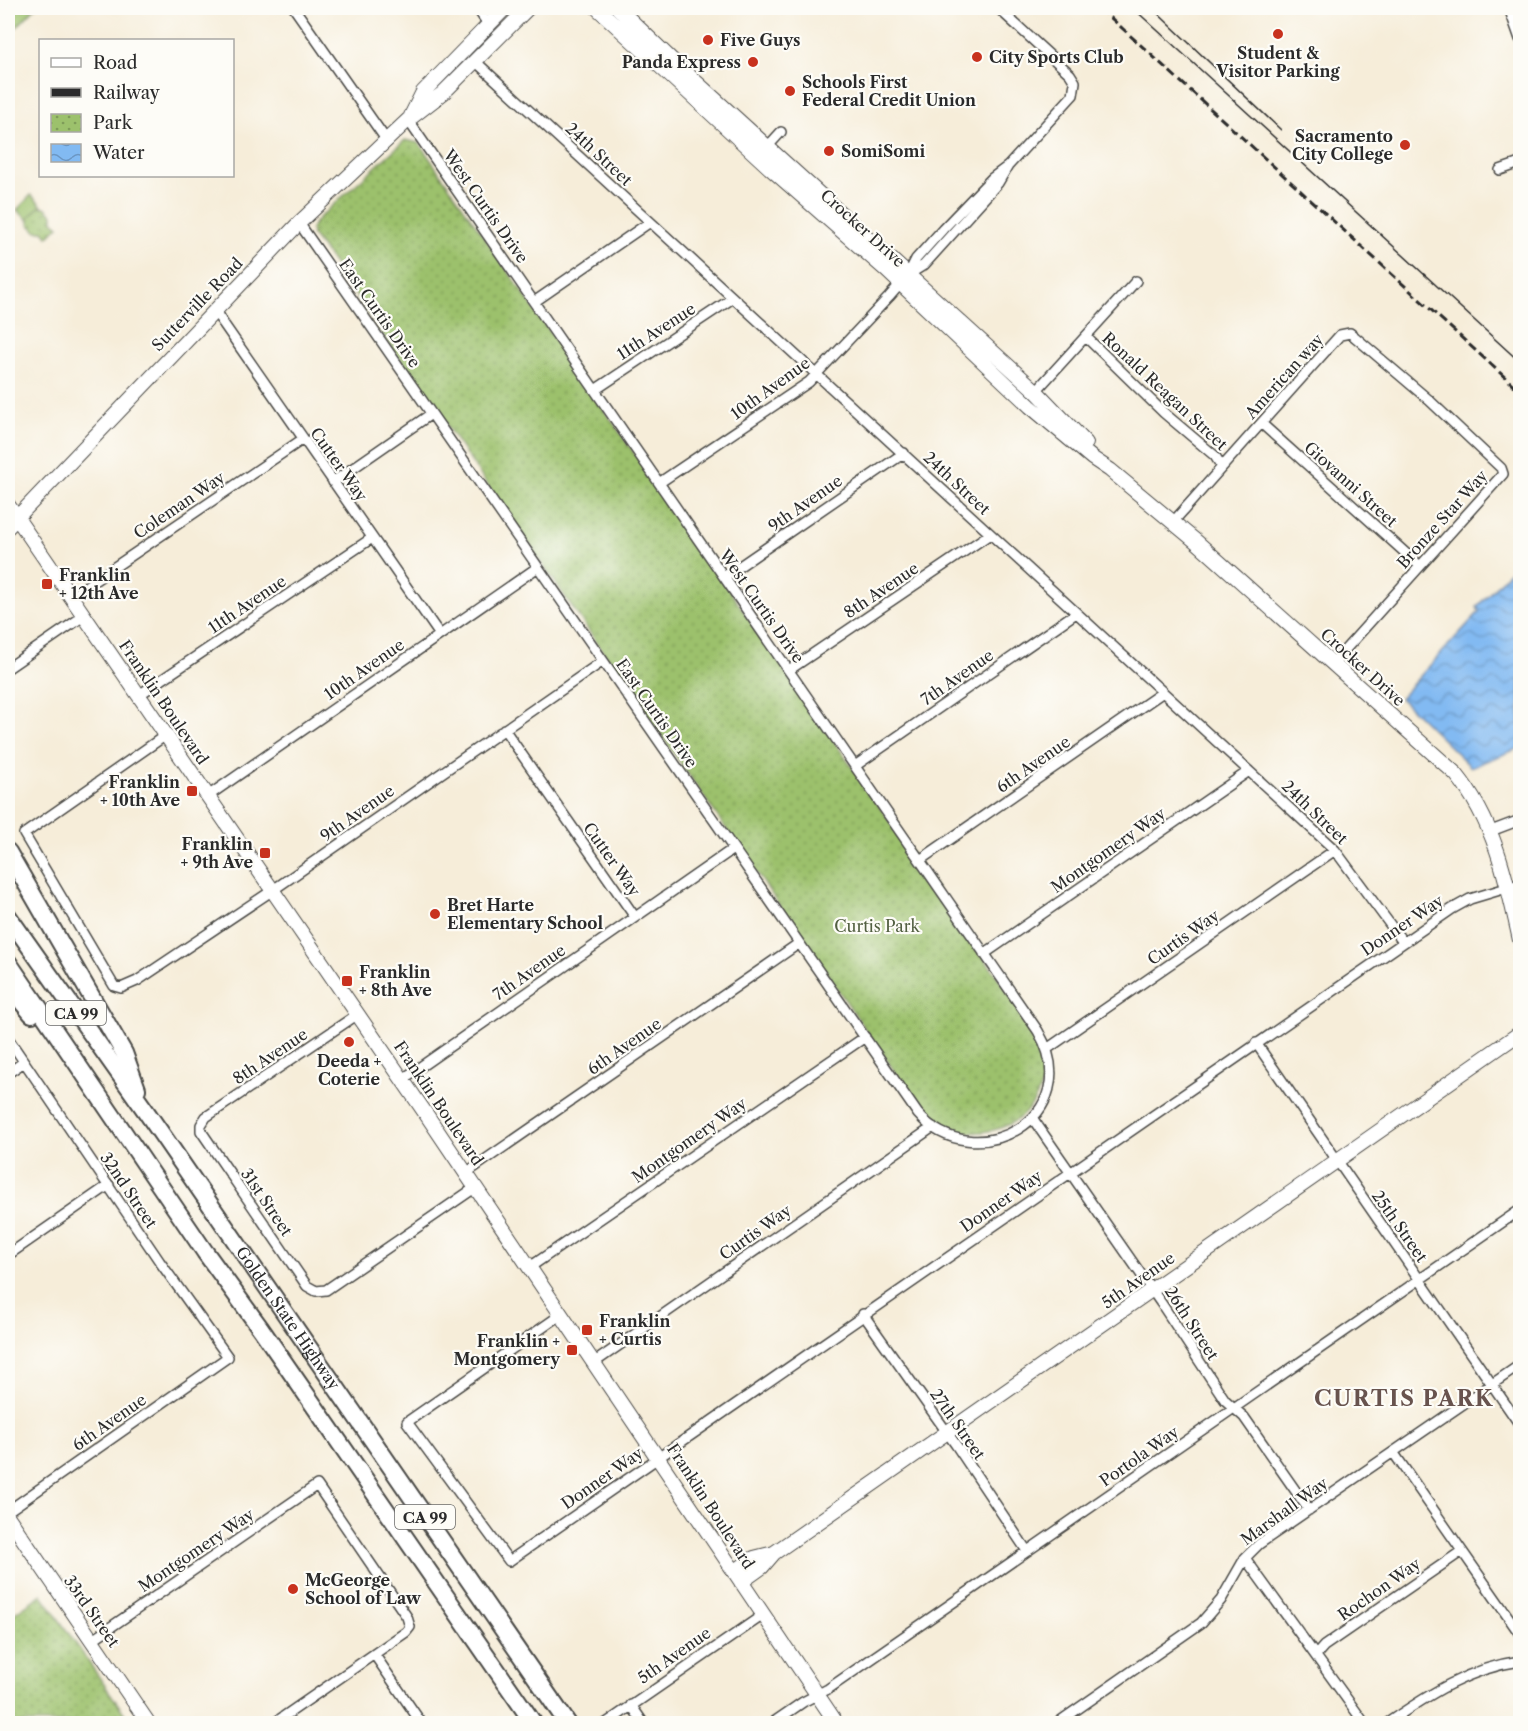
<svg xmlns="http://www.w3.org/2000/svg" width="1528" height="1731" font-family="'Libre Caslon Text',serif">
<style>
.green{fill:#9cc16c;stroke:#64764c;stroke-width:1.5}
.park{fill:url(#park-dots);stroke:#64764c;stroke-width:1.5}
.water{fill:url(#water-waves);stroke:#56728e;stroke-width:1.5}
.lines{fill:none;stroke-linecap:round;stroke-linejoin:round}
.street-casing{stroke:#494845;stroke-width:12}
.secondary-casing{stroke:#494845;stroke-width:16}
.highway-casing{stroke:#494845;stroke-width:20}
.street{stroke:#fff;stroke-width:9}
.secondary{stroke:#fff;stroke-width:14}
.highway{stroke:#fff;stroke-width:16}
.tram{stroke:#2b2b2b;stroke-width:1.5}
.rail{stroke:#2b2b2b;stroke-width:3;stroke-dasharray:9 4.5;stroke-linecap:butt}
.poi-dot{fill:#c8321e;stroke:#fdfcf7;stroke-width:2}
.labels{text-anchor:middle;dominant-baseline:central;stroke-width:4.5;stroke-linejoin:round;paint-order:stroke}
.shield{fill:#fdfcf7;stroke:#6a6a68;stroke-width:1.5}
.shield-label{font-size:15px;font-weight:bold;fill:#2b2b2b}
.poi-label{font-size:16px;font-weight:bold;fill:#2b2b2b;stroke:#fdfcf7;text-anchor:start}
.street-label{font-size:16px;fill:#2b2b2b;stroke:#fdfcf7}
.park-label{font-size:16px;fill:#536042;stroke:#fdfcf7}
.district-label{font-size:22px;font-weight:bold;letter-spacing:1.5px;fill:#68534e;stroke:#fdfcf7}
</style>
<defs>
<pattern id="park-dots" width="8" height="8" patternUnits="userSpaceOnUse" patternTransform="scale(1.5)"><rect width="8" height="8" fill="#9cc16c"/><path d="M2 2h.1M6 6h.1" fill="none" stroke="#7f9d59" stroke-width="1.8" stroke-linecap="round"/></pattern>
<pattern id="water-waves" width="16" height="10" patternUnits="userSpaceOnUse" patternTransform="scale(1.5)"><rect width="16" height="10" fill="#82baf2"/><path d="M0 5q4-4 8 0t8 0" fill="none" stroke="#6b97c4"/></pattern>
</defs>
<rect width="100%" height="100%" fill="#fdfcf7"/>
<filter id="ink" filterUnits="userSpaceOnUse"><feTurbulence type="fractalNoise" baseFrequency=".0167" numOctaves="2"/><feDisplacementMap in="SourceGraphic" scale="12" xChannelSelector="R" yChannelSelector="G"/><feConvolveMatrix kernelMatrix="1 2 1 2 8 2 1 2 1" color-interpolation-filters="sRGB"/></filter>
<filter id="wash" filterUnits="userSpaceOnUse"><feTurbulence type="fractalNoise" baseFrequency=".008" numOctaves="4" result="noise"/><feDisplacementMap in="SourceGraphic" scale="24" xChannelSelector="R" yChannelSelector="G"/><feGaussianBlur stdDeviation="1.35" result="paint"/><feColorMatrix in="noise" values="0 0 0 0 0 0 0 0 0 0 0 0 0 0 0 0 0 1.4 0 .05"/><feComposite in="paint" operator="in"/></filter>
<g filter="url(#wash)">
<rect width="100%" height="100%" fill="#f6edd9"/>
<!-- green -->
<path class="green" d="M8 8H35L17 27 8 18Z
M31 195 42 206 28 220 17 210Z"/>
<!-- park -->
<path class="park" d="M405 140 419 143 1035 1031C1056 1077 1036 1126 983 1132 967 1134 951 1132 938 1124 931 1120 926 1113 920 1108L327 254 312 235 311 228 319 218Z
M39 207H45L53 215V221L59 226 48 237 43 231H36L29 224V217Z
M42 1594V1595L131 1723H8V1618Z"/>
<!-- water -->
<path class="water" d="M1520 560V748L1471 767 1400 698 1479 612 1477 607Z"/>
</g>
<g filter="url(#ink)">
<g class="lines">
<!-- street casing -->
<g class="street-casing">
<path id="street" d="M294 8 387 141
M477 8 488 24
M998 8 1070 74 1075 82 1073 95 1008 166
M1509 8 1520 39
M475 61 1335 850 1403 942
M759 156 781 132
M1500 170 1520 163
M299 223 918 1114C974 1178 1089 1118 1038 1031L408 120
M534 302 650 222
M214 310 440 635
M1086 337 1164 413 1215 456 1222 467
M595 390 733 298
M1036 391 1136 281
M1262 424 1420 566
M333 482 431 414
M659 483 809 382 889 297 908 275 916 259 943 229 992 178 1008 166 998 183 924 265 908 275
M1173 522 1340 335 1350 333 1355 337 1429 400 1501 468 1503 474 1334 662
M724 577 904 453
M72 596 303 439
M8 668 85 615
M789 670 990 534
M139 695 372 538
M504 729 635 917
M166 735 24 834 114 986 121 988 137 981 273 890 603 661
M855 766 1076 613
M208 796 538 567
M1491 831 1520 820
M920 860 1163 692
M984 954 1249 771
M358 1014 206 1117 201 1125V1131L307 1286 316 1291 326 1290 476 1187
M8 1038 160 1262 228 1357 8 1511
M1256 1043 1520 1425
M1047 1049 1335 850
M8 1073 24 1062
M403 1079 733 849
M1033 1119 1161 1303 1225 1400 1244 1417 1309 1510
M466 1173 798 944
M8 1255 109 1185
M530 1267 865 1037
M562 1314 407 1422 509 1561 1452 909 1470 899 1520 884
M863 1314 956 1445 1027 1551
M595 1362 933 1127
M1393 1452 1520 1634
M1245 1558 1365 1724
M92 1640 317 1485 407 1617 410 1627 406 1632 273 1724
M374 1654 422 1724
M1316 1655 1324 1646 1462 1551
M631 1705 644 1724
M605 1724 763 1615
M771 1724 803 1702 828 1689 1520 1210
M1056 1724 1201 1623 1221 1600 1245 1558 1259 1544 1520 1365
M1386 1724C1428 1695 1469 1668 1520 1661"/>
</g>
<!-- secondary casing -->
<g class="secondary-casing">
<path id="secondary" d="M597 8 770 168 885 269 1030 406 1092 458 1110 470 1198 543 1456 774C1495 822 1507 881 1520 940
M618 8 674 62 1036 391 1086 443
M411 116 423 92 505 8
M8 505 426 1114 837 1724
M8 527 299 223 408 120 443 93 528 8
M8 1517 149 1724
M734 1572 754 1558 774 1553
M741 1582 762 1567 774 1553 1520 1033"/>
</g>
<!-- highway casing -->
<g class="highway-casing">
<g id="highway">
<path d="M8 852 124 1053 137 1089"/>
<path id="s1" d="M8 916 145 1110 568 1724"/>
<path d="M8 962 205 1252 261 1329 534 1724"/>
<path d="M8 985 32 1014"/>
</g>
</g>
<!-- street -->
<use href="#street" class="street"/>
<!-- secondary -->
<use href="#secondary" class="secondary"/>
<!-- highway -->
<use href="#highway" class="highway"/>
<!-- tram -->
<path class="tram" d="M1133 8 1520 362
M1152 8 1281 130"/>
<!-- rail -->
<path class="rail" d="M1100 8 1520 391"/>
</g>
</g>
<!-- markers -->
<g class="poi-dot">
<circle cx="1278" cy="34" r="6"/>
<circle cx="708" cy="40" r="6"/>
<circle cx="977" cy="57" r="6"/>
<circle cx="753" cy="62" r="6"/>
<circle cx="790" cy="91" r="6"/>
<circle cx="1405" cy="145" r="6"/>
<circle cx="829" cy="151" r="6"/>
<rect x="41" y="578" width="12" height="12" rx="3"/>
<rect x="186" y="785" width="12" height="12" rx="3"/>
<rect x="259" y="847" width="12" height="12" rx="3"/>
<circle cx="435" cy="914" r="6"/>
<rect x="341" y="975" width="12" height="12" rx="3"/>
<circle cx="349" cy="1042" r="6"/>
<rect x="581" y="1324" width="12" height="12" rx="3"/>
<rect x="566" y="1344" width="12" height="12" rx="3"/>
<circle cx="293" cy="1589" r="6"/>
</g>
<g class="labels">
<!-- shield labels -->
<g class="shield">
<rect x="46" y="1001" width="60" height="24" rx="4.5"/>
<rect x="395" y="1505" width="60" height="24" rx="4.5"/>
</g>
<g class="shield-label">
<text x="76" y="1013">CA 99</text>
<text x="425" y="1517">CA 99</text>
</g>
<!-- poi labels -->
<g class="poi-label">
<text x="720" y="40">Five Guys</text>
<text x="1278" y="53" text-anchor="middle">Student &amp;<tspan x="1278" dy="18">Visitor Parking</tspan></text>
<text x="989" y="57">City Sports Club</text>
<text x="741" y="62" text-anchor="end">Panda Express</text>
<text x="802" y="82">Schools First<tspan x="802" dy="18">Federal Credit Union</tspan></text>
<text x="1393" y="136" text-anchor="end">Sacramento<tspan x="1393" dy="18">City College</tspan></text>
<text x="841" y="151">SomiSomi</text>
<text x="59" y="575">Franklin<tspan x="59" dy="18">+ 12th Ave</tspan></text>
<text x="180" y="782" text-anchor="end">Franklin<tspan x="180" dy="18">+ 10th Ave</tspan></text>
<text x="253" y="844" text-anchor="end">Franklin<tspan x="253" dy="18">+ 9th Ave</tspan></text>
<text x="447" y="905">Bret Harte<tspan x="447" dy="18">Elementary School</tspan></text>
<text x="359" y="972">Franklin<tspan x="359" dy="18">+ 8th Ave</tspan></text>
<text x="349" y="1061" text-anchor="middle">Deeda +<tspan x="349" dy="18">Coterie</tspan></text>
<text x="599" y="1321">Franklin<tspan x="599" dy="18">+ Curtis</tspan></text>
<text x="560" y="1341" text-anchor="end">Franklin +<tspan x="560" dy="18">Montgomery</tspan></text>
<text x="305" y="1580">McGeorge<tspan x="305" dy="18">School of Law</tspan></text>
</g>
<!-- street labels -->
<g class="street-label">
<text transform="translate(599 154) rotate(43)">24th Street</text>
<text transform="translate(486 206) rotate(55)">West Curtis Drive</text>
<text transform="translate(863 228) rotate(42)">Crocker Drive</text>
<text transform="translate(197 304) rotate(-46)">Sutterville Road</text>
<text transform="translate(380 313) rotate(55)">East Curtis Drive</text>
<text transform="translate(656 331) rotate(-33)">11th Avenue</text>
<text transform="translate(1284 376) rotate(-48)">American way</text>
<text transform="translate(770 388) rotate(-36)">10th Avenue</text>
<text transform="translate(1165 391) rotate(43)">Ronald Reagan Street</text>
<text transform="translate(339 464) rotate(55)">Cutter Way</text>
<text transform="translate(957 483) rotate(43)">24th Street</text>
<text transform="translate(1351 484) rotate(42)">Giovanni Street</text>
<text transform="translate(805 503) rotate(-35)">9th Avenue</text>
<text transform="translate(179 505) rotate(-34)">Coleman Way</text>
<text transform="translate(1442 519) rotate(-48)">Bronze Star Way</text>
<text transform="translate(881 590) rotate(-34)">8th Avenue</text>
<text transform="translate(247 604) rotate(-34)">11th Avenue</text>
<text transform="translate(762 606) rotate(55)">West Curtis Drive</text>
<text transform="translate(1363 667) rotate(42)">Crocker Drive</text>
<text transform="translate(364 669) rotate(-35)">10th Avenue</text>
<text transform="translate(957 677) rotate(-35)">7th Avenue</text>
<text transform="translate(164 702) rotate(56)">Franklin Boulevard</text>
<text transform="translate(657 713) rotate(55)">East Curtis Drive</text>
<text transform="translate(1033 764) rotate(-35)">6th Avenue</text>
<text transform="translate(1315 812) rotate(44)">24th Street</text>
<text transform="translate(357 813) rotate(-35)">9th Avenue</text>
<text transform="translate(1108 850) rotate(-35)">Montgomery Way</text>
<text transform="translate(612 859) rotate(55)">Cutter Way</text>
<text transform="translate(1402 925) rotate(-34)">Donner Way</text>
<text transform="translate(1183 937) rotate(-35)">Curtis Way</text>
<text transform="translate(529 972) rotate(-35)">7th Avenue</text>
<text transform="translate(624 1046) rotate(-35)">6th Avenue</text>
<text transform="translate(270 1056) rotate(-34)">8th Avenue</text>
<text transform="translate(439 1103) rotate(56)">Franklin Boulevard</text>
<text transform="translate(689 1140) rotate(-35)">Montgomery Way</text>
<text transform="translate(129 1190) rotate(56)">32nd Street</text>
<text transform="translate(1001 1201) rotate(-35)">Donner Way</text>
<text transform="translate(267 1202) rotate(56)">31st Street</text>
<text transform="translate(1400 1226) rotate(55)">25th Street</text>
<text transform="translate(755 1232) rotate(-35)">Curtis Way</text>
<text transform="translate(1138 1280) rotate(-35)">5th Avenue</text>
<text stroke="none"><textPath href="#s1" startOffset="490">Golden State Highway</textPath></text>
<text transform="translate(1192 1323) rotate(57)">26th Street</text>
<text transform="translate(109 1422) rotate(-35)">6th Avenue</text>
<text transform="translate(958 1424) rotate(55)">27th Street</text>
<text transform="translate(1139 1456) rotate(-35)">Portola Way</text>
<text transform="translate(602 1478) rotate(-35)">Donner Way</text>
<text transform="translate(711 1506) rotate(57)">Franklin Boulevard</text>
<text transform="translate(1284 1511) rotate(-36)">Marshall Way</text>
<text transform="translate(196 1550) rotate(-34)">Montgomery Way</text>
<text transform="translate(1379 1589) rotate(-35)">Rochon Way</text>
<text transform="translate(92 1611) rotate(55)">33rd Street</text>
<text transform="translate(674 1655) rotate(-35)">5th Avenue</text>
</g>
<!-- park labels -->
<g class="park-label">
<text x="877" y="926">Curtis Park</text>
</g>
<!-- district labels -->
<g class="district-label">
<text x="1404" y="1398">CURTIS PARK</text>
</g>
</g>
<!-- margin -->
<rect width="1528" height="1731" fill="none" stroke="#fdfcf7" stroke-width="30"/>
<!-- legend -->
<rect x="39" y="39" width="195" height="138" fill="#fdfcf7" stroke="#a9a8a5" stroke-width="1.5"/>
<rect x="51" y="58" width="30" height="9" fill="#ffffff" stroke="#a9a8a5" stroke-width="1.5"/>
<text x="93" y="69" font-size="18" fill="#2b2b2b">Road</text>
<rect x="51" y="88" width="30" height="9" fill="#2b2b2b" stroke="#a9a8a5" stroke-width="1.5"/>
<text x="93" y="99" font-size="18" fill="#2b2b2b">Railway</text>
<rect x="51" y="114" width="30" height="18" fill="url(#park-dots)" stroke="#a9a8a5" stroke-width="1.5"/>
<text x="93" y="129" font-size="18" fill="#2b2b2b">Park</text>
<rect x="51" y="144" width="30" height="18" fill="url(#water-waves)" stroke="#a9a8a5" stroke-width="1.5"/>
<text x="93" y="159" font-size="18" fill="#2b2b2b">Water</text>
</svg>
